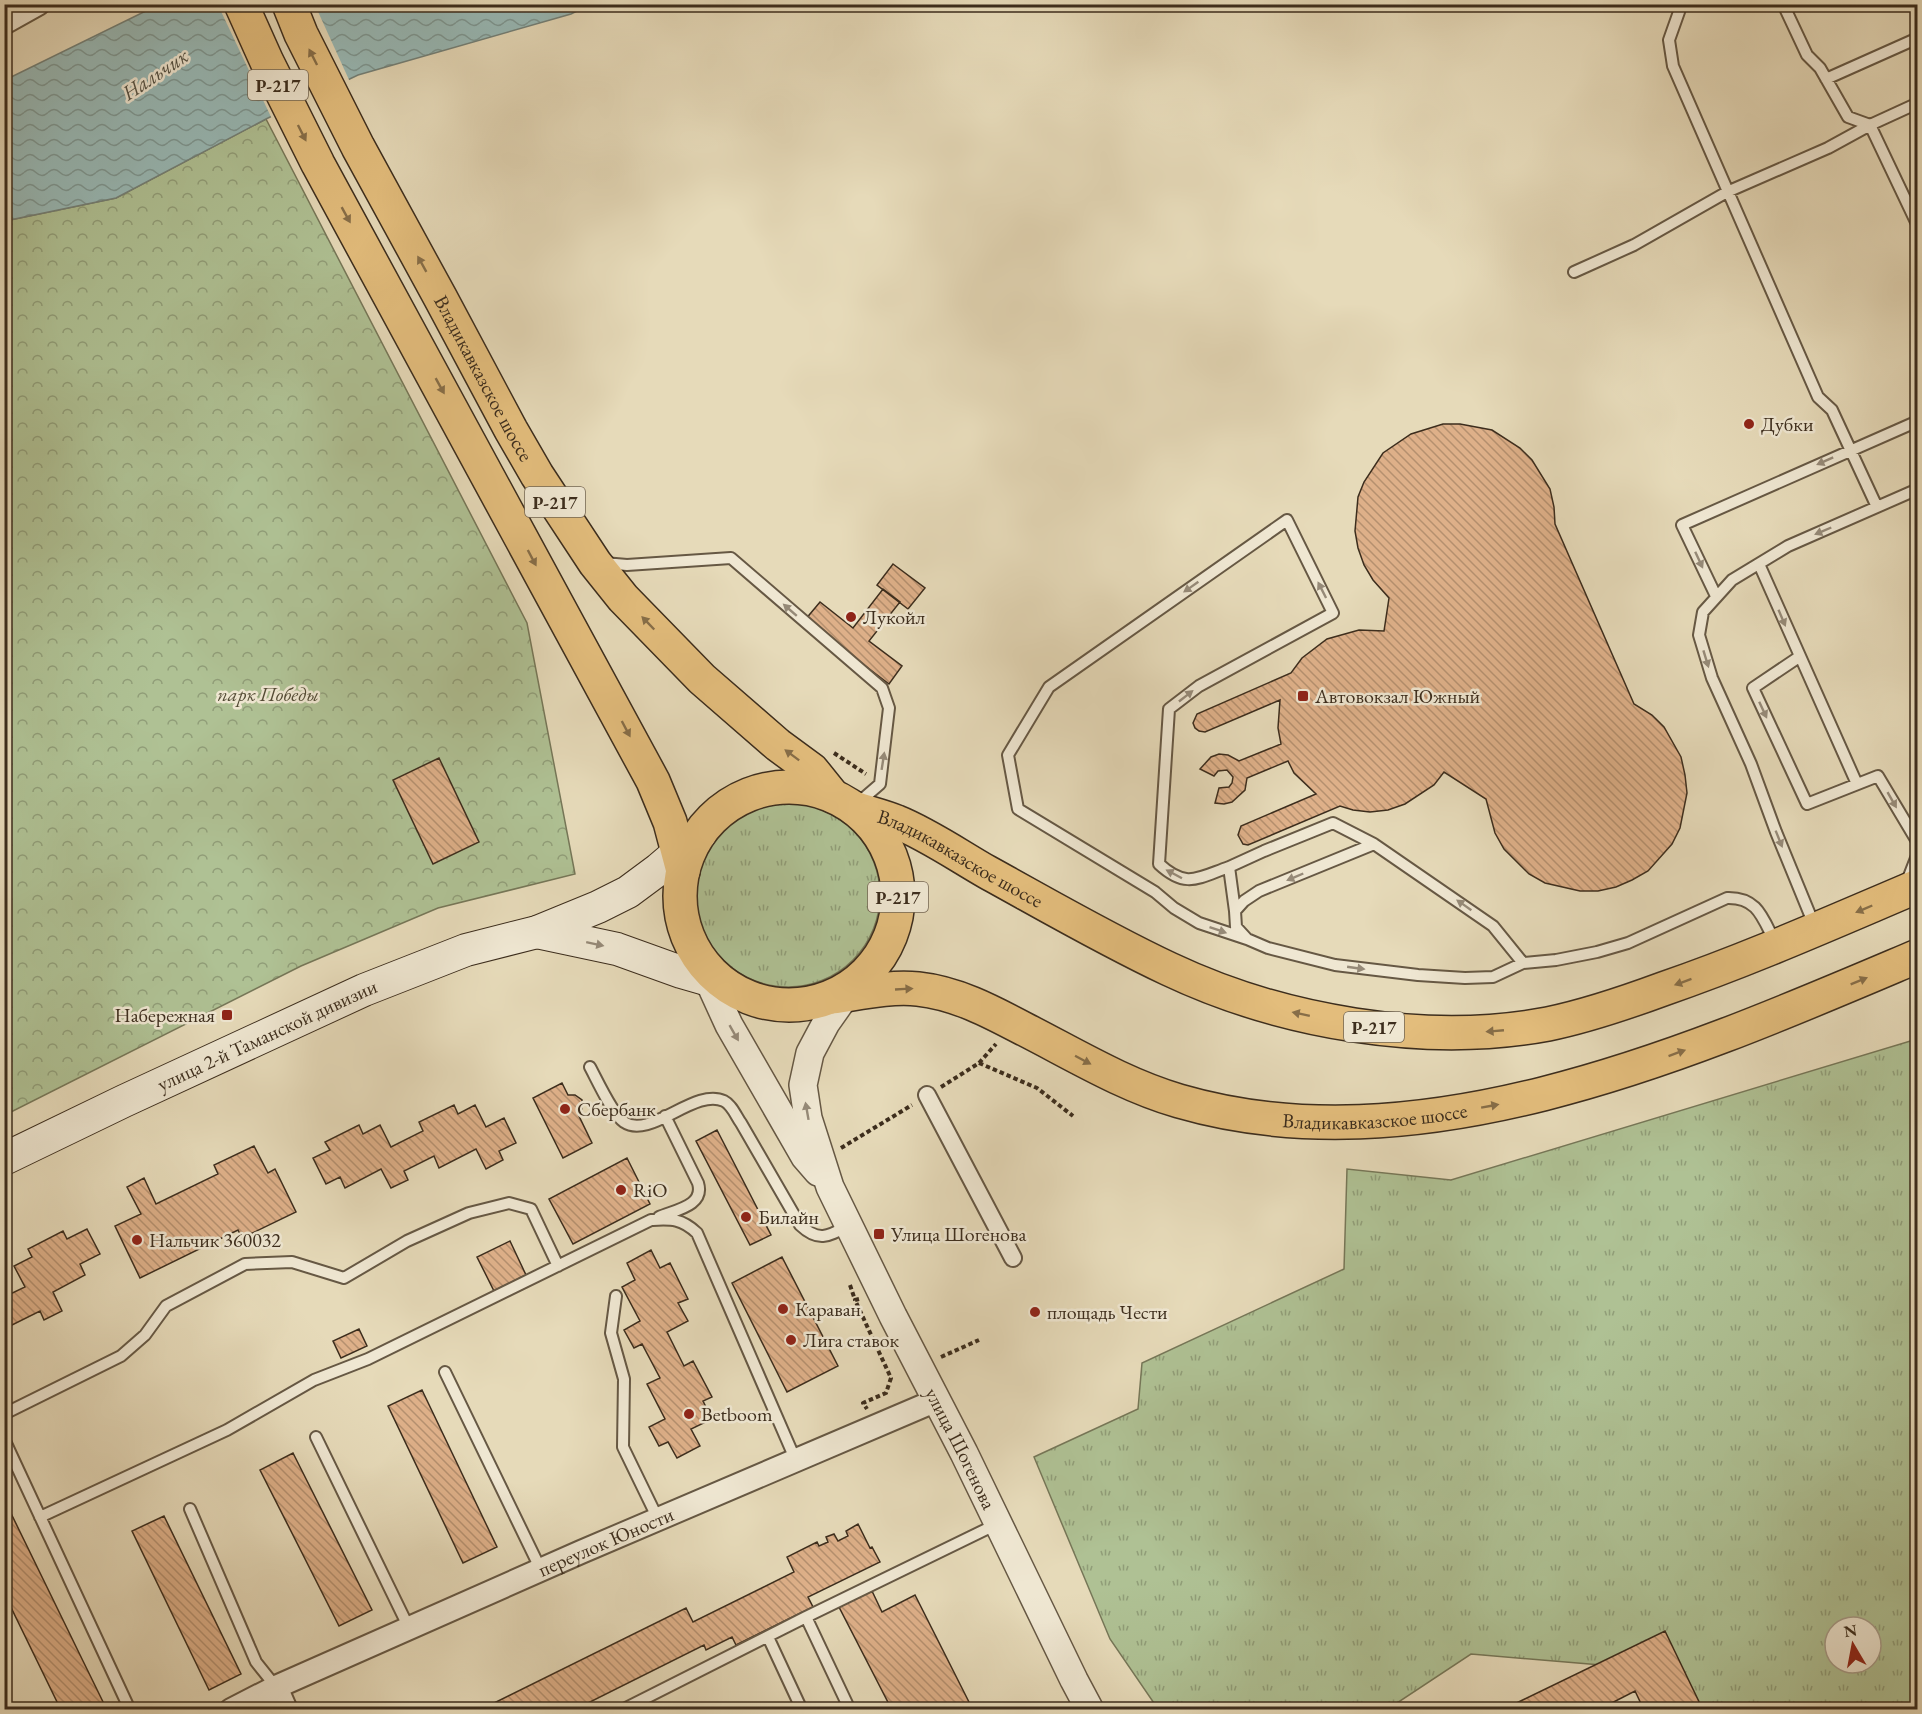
<svg xmlns="http://www.w3.org/2000/svg" width="1922" height="1714" font-family="'EB Garamond',serif">
<style>
.grass{fill:url(#grass-tufts);stroke:#767758;stroke-width:1.5;fill-rule:evenodd}
.forest{fill:url(#forest-crowns);stroke:#767758;stroke-width:1.5}
.water{fill:url(#water-waves);stroke:#738179;stroke-width:1.5}
.pier{fill:#e6dab9}
.building{fill:url(#building-back-hatch);stroke:#3c2d1d;stroke-width:1.5}
.lines{fill:none;stroke-linecap:round;stroke-linejoin:round}
.service-casing{stroke:#665844;stroke-width:14}
.pedestrian-casing{stroke:#665844;stroke-width:20}
.minor-casing{stroke:#665844;stroke-width:26}
.tertiary-casing{stroke:#665844;stroke-width:30}
.secondary-casing{stroke:#3c2d1d;stroke-width:34}
.primary-casing{stroke:#3c2d1d;stroke-width:36}
.path{stroke:#3c2d1d;stroke-width:4;stroke-dasharray:4.5 3;stroke-linecap:butt}
.service{stroke:#efe7d2;stroke-width:10}
.pedestrian{stroke:#efe7d2;stroke-width:16}
.minor{stroke:#efe7d2;stroke-width:22}
.tertiary{stroke:#efe7d2;stroke-width:27}
.secondary{stroke:#efe7d2;stroke-width:32}
.primary{stroke:#e3bd7c;stroke-width:33}
.oneway{fill:#876e48}
.oneway2{fill:#968a78}
.poi-dot{fill:#8f2418;stroke:#efe7d2;stroke-width:2}
.labels{text-anchor:middle;dominant-baseline:central;stroke-width:5;stroke-linejoin:round;paint-order:stroke}
.shield{fill:#efe7d2;stroke:#726553;stroke-width:1.5}
.shield-label{font-size:18px;font-weight:bold;fill:#3c2d1d}
.street-label{font-size:20px;fill:#3c2d1d;stroke:#efe7d2}
.poi-label{font-size:20px;fill:#3c2d1d;stroke:#efe7d2;text-anchor:start}
.park-label{font-size:20px;font-style:italic;fill:#534b35;stroke:#efe7d2}
.water-label{font-size:21px;font-style:italic;fill:#535043;stroke:#efe7d2}
</style>
<defs>
<pattern id="grass-tufts" width="24" height="20" patternUnits="userSpaceOnUse" patternTransform="scale(1.5)"><rect width="24" height="20" fill="#afc194"/><path d="M3 7l-1-3M5 7V3M7 7l1-3M15 17l-1-3M17 17v-4M19 17l1-3" fill="none" stroke="#909d78"/></pattern>
<pattern id="forest-crowns" width="20" height="18" patternUnits="userSpaceOnUse" patternTransform="scale(1.5)"><rect width="20" height="18" fill="#afc194"/><path d="M2 6a3 3 0 1 1 6 0M12 15a3 3 0 1 1 6 0" fill="none" stroke="#909d78"/></pattern>
<pattern id="water-waves" width="16" height="10" patternUnits="userSpaceOnUse" patternTransform="scale(1.5)"><rect width="16" height="10" fill="#98b9b6"/><path d="M0 5q4-4 8 0t8 0" fill="none" stroke="#7d9793"/></pattern>
<pattern id="building-back-hatch" width="6" height="6" patternUnits="userSpaceOnUse" patternTransform="scale(1.5)"><rect width="6" height="6" fill="#deb089"/><path d="M-1 5l2 2M0 0l6 6M5-1l2 2" fill="none" stroke="#b5906f"/></pattern>
</defs>
<rect width="100%" height="100%" fill="#e6dab9"/>
<filter id="stains"><feTurbulence type="fractalNoise" baseFrequency=".00333" numOctaves="4"/><feColorMatrix values="0 0 0 0 .2 0 0 0 0 .09 0 0 0 0 .02 0 0 0 .5 -.17"/></filter>
<radialGradient id="worn" r=".72"><stop offset=".6" stop-color="#630" stop-opacity="0"/><stop offset="1" stop-color="#630" stop-opacity=".3"/></radialGradient>
<!-- grass -->
<path class="grass" d="M696 895a92 92 0 1 1 184 0a92 92 0 1 1-184 0Z
M1917 1039V1709H1667L1613 1666 1471 1654 1388 1709H1158L1110 1639 1034 1457 1138 1409 1142 1363 1344 1269 1347 1169 1451 1180ZM1835 1627H1871V1663H1835Z"/>
<!-- forest -->
<path class="forest" d="M266 119 527 623 575 874 438 908 301 966 5 1115V221L116 198Z"/>
<!-- water -->
<path class="water" d="M158 5H589L571 14 358 75 266 119 116 198 5 221V80Z"/>
<!-- pier -->
<path class="pier" d="M218 5H315L350 82 272 119Z"/>
<!-- building -->
<path class="building" d="M1443 424H1460L1492 430 1520 448 1532 460 1550 489 1554 507 1555 524 1634 704 1652 715 1664 727 1681 757 1685 775 1687 793 1680 828 1672 844 1648 871 1632 880 1616 887 1598 891H1580L1545 883 1529 874 1504 849 1495 833 1486 799 1444 772 1434 785 1405 804 1388 810 1370 812 1353 810 1340 806 1248 845 1243 844 1238 835 1241 826 1316 794 1294 773 1288 761 1247 778 1245 790 1232 802 1224 804 1215 803 1219 788 1229 787 1232 783 1233 777 1227 770 1218 771 1214 776 1200 769 1211 757 1219 754 1228 755 1239 761 1281 744 1278 728 1280 700 1205 732 1199 731 1195 728 1193 723 1197 714 1291 673 1302 658 1327 639 1359 630 1384 631 1389 598 1373 580 1364 565 1358 548 1355 531 1358 497 1364 482 1383 453 1411 434Z
M893 564 925 588 908 609 877 585Z
M883 589 900 602 869 641 902 666 889 684 805 620 820 602 853 628Z
M439 758 479 842 433 864 393 780Z
M562 1083 568 1095H575L582 1100V1109L578 1114 592 1143 563 1158 533 1098Z
M454 1105 458 1114 475 1105 486 1127 504 1118 516 1143 499 1151 503 1160 486 1169 476 1149 439 1168 434 1156 404 1171 408 1180 391 1188 381 1169 345 1188 340 1177 326 1184 313 1158 330 1150 325 1142 359 1125 363 1134 380 1125 391 1147 423 1131 419 1122Z
M717 1130 771 1235 750 1245 696 1141Z
M254 1146 268 1173 275 1169 296 1212 242 1238 238 1230 140 1278 115 1226 141 1214 127 1187 144 1178 156 1204 218 1174 214 1165Z
M627 1158 650 1204 573 1244 549 1199Z
M87 1229 100 1254 80 1264 85 1275 53 1292 62 1311 44 1320 40 1311 4 1329V1297L25 1287 14 1266 32 1257 28 1249 63 1231 67 1239Z
M510 1241 526 1275 494 1291 477 1257Z
M651 1250 660 1268 670 1263 688 1299 678 1303 688 1321 667 1332 684 1366 693 1361 712 1397 703 1401 712 1419 691 1429 700 1446 677 1458 668 1442 659 1446 649 1427 665 1419 647 1384 660 1378 642 1344 634 1348 624 1330 640 1321 622 1287 635 1280 627 1263Z
M782 1257 838 1366 787 1392 732 1283Z
M359 1329 367 1346 341 1358 333 1341Z
M422 1390 497 1547 463 1563 388 1406Z
M293 1453 372 1610 339 1626 260 1470Z
M4 1499 83 1661 107 1710H61L4 1593Z
M164 1516 241 1674 209 1690 132 1531Z
M858 1524 870 1548 872 1547 880 1562 808 1597 813 1607 736 1645 732 1637 706 1650 704 1645 574 1710H480L686 1608 693 1622 794 1572 787 1557 817 1542 819 1546 828 1542 826 1537 834 1534 838 1541 848 1536 846 1531Z
M872 1591 882 1612 915 1595 973 1710H892L839 1607Z
M1665 1631 1703 1710H1644L1635 1691 1598 1710H1502Z"/>
<g class="lines">
<!-- service casing -->
<g class="service-casing">
<path id="service" d="M1684 4 1680 9 1669 40 1673 66 1818 397 1832 410 1877 507
M1826 79 1918 38
M1918 103 1870 125 1918 226
M1574 272 1634 245 1727 192 1828 148 1870 125 1848 117 1820 68 1807 55 1783 4
M604 563 627 565 731 558 882 688 889 708 880 784 858 803
M1759 564 1857 784
M1716 596 1682 525 1918 421
M1799 657 1753 688 1807 804 1878 776 1918 843
M1229 867C1198 878 1186 889 1159 864L1169 709 1199 686 1333 613 1287 520 1049 687 1008 755 1018 809 1155 892 1174 908 1199 923 1247 939
M1906 884 1918 853
M1235 911 1229 867 1264 851 1333 823 1374 844
M1815 927 1776 832 1751 764 1712 678 1699 635 1703 612 1732 580 1788 546 1918 489
M1523 963 1493 926 1374 844 1259 891 1244 901 1235 911 1236 927 1247 939 1268 948 1335 965 1418 975 1465 978 1493 977 1523 963 1556 960 1597 952 1628 943 1727 898C1759 897 1763 920 1776 944
M590 1067C597 1080 613 1115 624 1122 650 1140 695 1087 724 1101 732 1105 736 1116 741 1123L800 1225C819 1243 829 1236 849 1225
M659 1217C675 1210 705 1206 698 1183L665 1116
M616 1296 611 1333 624 1379 623 1447 658 1519
M445 1372 541 1570
M4 1414 121 1356 145 1335 166 1306 245 1264 292 1262 344 1278 407 1241 469 1213 509 1203 531 1209 558 1266
M316 1437 409 1628
M4 1439 130 1710
M190 1509 256 1662 276 1687
M40 1517 227 1430 314 1380 368 1359 651 1220C671 1219 681 1218 697 1233L796 1461
M768 1637 802 1710
M622 1710 806 1617
M850 1710 806 1617 997 1524"/>
</g>
<!-- pedestrian casing -->
<g class="pedestrian-casing">
<path id="pedestrian" d="M927 1095 1013 1258"/>
</g>
<!-- minor casing -->
<g class="minor-casing">
<g id="minor">
<path d="M4 23 38 4"/>
<path d="M276 1687 286 1710"/>
<path id="s1" d="M231 1710 276 1687 581 1552 937 1400"/>
</g>
</g>
<!-- tertiary casing -->
<g class="tertiary-casing">
<g id="tertiary">
<path d="M697 955 729 1025 805 1157 818 1172"/>
<path id="s2" d="M852 986 826 1023 810 1053 803 1085 808 1118 830 1187 893 1316 964 1453 1074 1680 1090 1710"/>
</g>
</g>
<!-- secondary casing -->
<g class="secondary-casing">
<g id="secondary">
<path d="M537 932 617 949 681 972 726 985"/>
<path id="s3" d="M4 1159 124 1101 364 990 466 950 537 932 598 907 628 892 659 869 700 834"/>
</g>
</g>
<!-- primary casing -->
<g class="primary-casing">
<g id="primary">
<path d="M241 4 267 62 318 164 653 781 670 822 683 871"/>
<path id="s4" d="M289 4 301 34 358 147 440 297 511 430 537 475 595 563 623 598 702 679 778 745 812 770 833 796"/>
<circle cx="789" cy="896" r="109"/>
<path id="s5" d="M854 808C868 813 883 816 897 822 927 834 959 856 987 872 1047 905 1107 940 1169 969 1281 1022 1425 1047 1548 1024 1587 1016 1625 1003 1663 989 1750 959 1833 922 1918 886"/>
<path id="s6" d="M832 997C860 993 890 986 918 989 956 993 990 1011 1024 1029 1075 1055 1124 1085 1179 1101 1423 1172 1696 1050 1918 956"/>
</g>
</g>
<!-- path -->
<path class="path" d="M834 753 866 774
M979 1063 1037 1088 1073 1116
M941 1087 979 1063 996 1044
M841 1148 912 1105
M850 1285 855 1300
M859 1299 855 1300 891 1378 886 1393 863 1403 867 1409
M941 1357 979 1340"/>
<!-- service -->
<use href="#service" class="service"/>
<!-- pedestrian -->
<use href="#pedestrian" class="pedestrian"/>
<!-- minor -->
<use href="#minor" class="minor"/>
<!-- tertiary -->
<use href="#tertiary" class="tertiary"/>
<!-- secondary -->
<use href="#secondary" class="secondary"/>
<!-- primary -->
<use href="#primary" class="primary"/>
</g>
<!-- one-way arrows -->
<defs><path id="oneway-solid" d="M-6-.8H1V-3.2L6.5 0L1 3.2V.8H-6Z" transform="scale(1.5)"/></defs>
<g class="oneway">
<use href="#oneway-solid" transform="translate(313 57) rotate(-117)"/>
<use href="#oneway-solid" transform="translate(302 133) rotate(63)"/>
<use href="#oneway-solid" transform="translate(346 215) rotate(61)"/>
<use href="#oneway-solid" transform="translate(422 264) rotate(-119)"/>
<use href="#oneway-solid" transform="translate(440 386) rotate(61)"/>
<use href="#oneway-solid" transform="translate(532 558) rotate(62)"/>
<use href="#oneway-solid" transform="translate(648 623) rotate(-134)"/>
<use href="#oneway-solid" transform="translate(626 729) rotate(62)"/>
<use href="#oneway-solid" transform="translate(792 755) rotate(-143)"/>
<use href="#oneway-solid" transform="translate(1864 909) rotate(157)"/>
<use href="#oneway-solid" transform="translate(1859 981) rotate(-22)"/>
<use href="#oneway-solid" transform="translate(1683 982) rotate(160)"/>
<use href="#oneway-solid" transform="translate(904 989) rotate(-3)"/>
<use href="#oneway-solid" transform="translate(1301 1014) rotate(-168)"/>
<use href="#oneway-solid" transform="translate(1495 1031) rotate(175)"/>
<use href="#oneway-solid" transform="translate(1677 1053) rotate(-20)"/>
<use href="#oneway-solid" transform="translate(1083 1060) rotate(28)"/>
<use href="#oneway-solid" transform="translate(1490 1106) rotate(-10)"/>
</g>
<g class="oneway2">
<use href="#oneway-solid" transform="translate(1825 461) rotate(156)"/>
<use href="#oneway-solid" transform="translate(1823 531) rotate(157)"/>
<use href="#oneway-solid" transform="translate(1699 560) rotate(65)"/>
<use href="#oneway-solid" transform="translate(1191 587) rotate(145)"/>
<use href="#oneway-solid" transform="translate(1322 590) rotate(-117)"/>
<use href="#oneway-solid" transform="translate(790 610) rotate(-139)"/>
<use href="#oneway-solid" transform="translate(1782 618) rotate(67)"/>
<use href="#oneway-solid" transform="translate(1706 659) rotate(73)"/>
<use href="#oneway-solid" transform="translate(1186 696) rotate(-38)"/>
<use href="#oneway-solid" transform="translate(1763 710) rotate(65)"/>
<use href="#oneway-solid" transform="translate(883 761) rotate(-81)"/>
<use href="#oneway-solid" transform="translate(1892 800) rotate(60)"/>
<use href="#oneway-solid" transform="translate(1779 839) rotate(68)"/>
<use href="#oneway-solid" transform="translate(1174 874) rotate(-152)"/>
<use href="#oneway-solid" transform="translate(1295 877) rotate(157)"/>
<use href="#oneway-solid" transform="translate(1464 905) rotate(-145)"/>
<use href="#oneway-solid" transform="translate(1218 930) rotate(19)"/>
<use href="#oneway-solid" transform="translate(595 944) rotate(12)"/>
<use href="#oneway-solid" transform="translate(1356 968) rotate(8)"/>
<use href="#oneway-solid" transform="translate(734 1033) rotate(60)"/>
<use href="#oneway-solid" transform="translate(807 1111) rotate(-100)"/>
</g>
<!-- markers -->
<g class="poi-dot">
<circle cx="1749" cy="424" r="6"/>
<circle cx="851" cy="617" r="6"/>
<rect x="1297" y="690" width="12" height="12" rx="3"/>
<rect x="221" y="1009" width="12" height="12" rx="3"/>
<circle cx="565" cy="1109" r="6"/>
<circle cx="621" cy="1190" r="6"/>
<circle cx="746" cy="1217" r="6"/>
<rect x="873" y="1228" width="12" height="12" rx="3"/>
<circle cx="137" cy="1240" r="6"/>
<circle cx="783" cy="1309" r="6"/>
<circle cx="1035" cy="1312" r="6"/>
<circle cx="791" cy="1340" r="6"/>
<circle cx="689" cy="1414" r="6"/>
</g>
<g class="labels">
<!-- shield labels -->
<g class="shield">
<rect x="248" y="70" width="60" height="30" rx="4.5"/>
<rect x="525" y="487" width="60" height="30" rx="4.5"/>
<rect x="868" y="882" width="60" height="30" rx="4.5"/>
<rect x="1344" y="1012" width="60" height="30" rx="4.5"/>
</g>
<g class="shield-label">
<text x="278" y="85">Р-217</text>
<text x="555" y="502">Р-217</text>
<text x="898" y="897">Р-217</text>
<text x="1374" y="1027">Р-217</text>
</g>
<!-- street labels -->
<g class="street-label">
<text stroke="none"><textPath href="#s4" startOffset="422">Владикавказское шоссе</textPath></text>
<text stroke="none"><textPath href="#s5" startOffset="118">Владикавказское шоссе</textPath></text>
<text stroke="none"><textPath href="#s3" startOffset="291">улица 2-й Таманской дивизии</textPath></text>
<text stroke="none"><textPath href="#s6" startOffset="570">Владикавказское шоссе</textPath></text>
<text stroke="none"><textPath href="#s2" startOffset="510">улица Шогенова</textPath></text>
<text stroke="none"><textPath href="#s1" startOffset="411">переулок Юности</textPath></text>
</g>
<!-- poi labels -->
<g class="poi-label">
<text x="1761" y="424">Дубки</text>
<text x="863" y="617">Лукойл</text>
<text x="1315" y="696">Автовокзал Южный</text>
<text x="215" y="1015" text-anchor="end">Набережная</text>
<text x="577" y="1109">Сбербанк</text>
<text x="633" y="1190">RiO</text>
<text x="758" y="1217">Билайн</text>
<text x="891" y="1234">Улица Шогенова</text>
<text x="149" y="1240">Нальчик 360032</text>
<text x="795" y="1309">Караван</text>
<text x="1047" y="1312">площадь Чести</text>
<text x="803" y="1340">Лига ставок</text>
<text x="701" y="1414">Betboom</text>
</g>
<!-- park labels -->
<g class="park-label">
<text x="268" y="694">парк Победы</text>
</g>
<!-- water labels -->
<g class="water-label">
<text transform="translate(155 74) rotate(-34)">Нальчик</text>
</g>
</g>
<!-- margin -->
<rect width="1922" height="1714" fill="none" stroke="#e6dab9" stroke-width="24"/>
<rect x="6" y="6" width="1910" height="1702" fill="none" stroke="#3c2d1d" stroke-width="3"/>
<rect x="12" y="12" width="1898" height="1690" fill="none" stroke="#3c2d1d" stroke-width="1.5"/>
<!-- north arrow -->
<g transform="translate(1853 1645) rotate(350)"><circle r="28" fill="#efe7d2" stroke="#a79d8a" stroke-width="1.5"/>
<path d="M0-4.5L10 22L0 15L-10 22Z" fill="#8f2418"/>
<text y="-9" font-size="16" font-weight="bold" text-anchor="middle" fill="#3c2d1d">N</text>
</g>
<rect width="100%" height="100%" filter="url(#stains)"/>
<rect width="100%" height="100%" fill="url(#worn)"/>
</svg>
